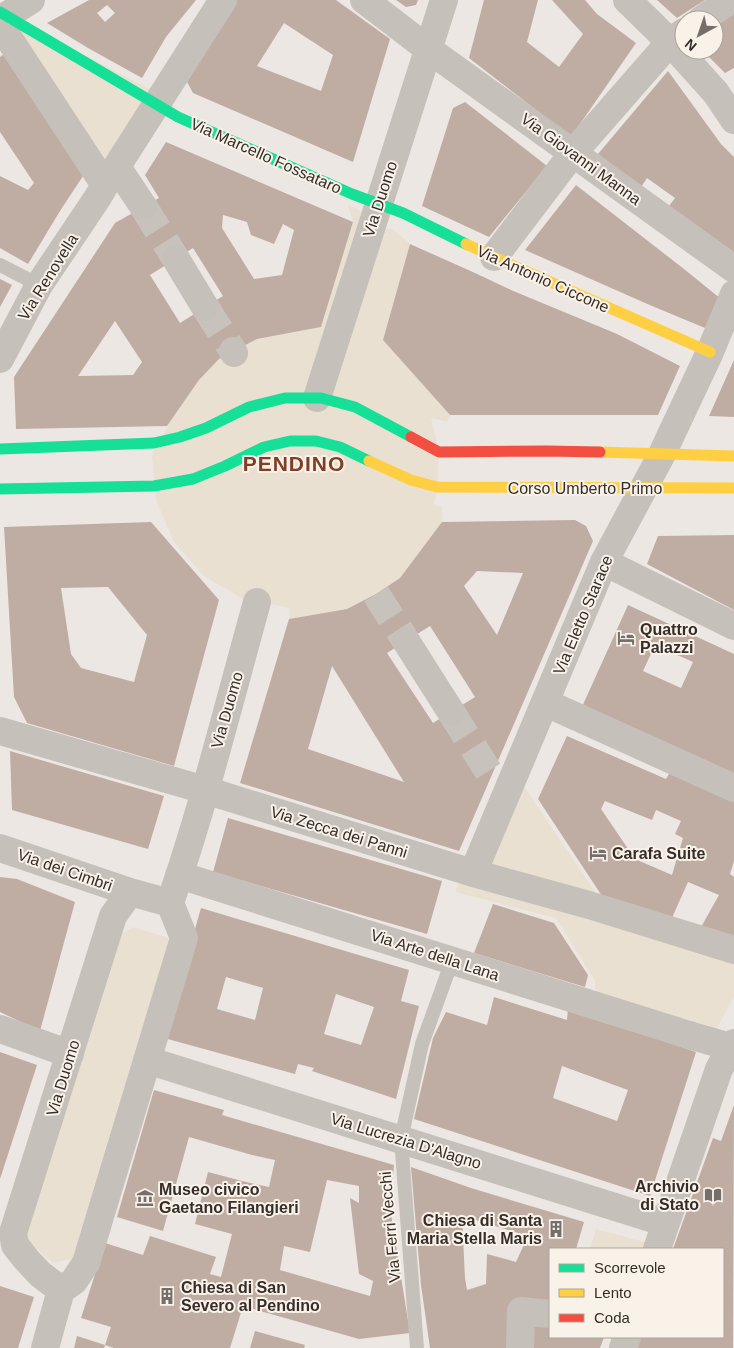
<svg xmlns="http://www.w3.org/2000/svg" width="734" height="1348" font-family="Helvetica,sans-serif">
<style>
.plaza{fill:#eae0d2}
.building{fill:#bfada4;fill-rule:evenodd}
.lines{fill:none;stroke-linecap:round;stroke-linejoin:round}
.street-tunnel{stroke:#c8c2bd;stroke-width:28;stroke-dasharray:28 14;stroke-linecap:butt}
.lane{stroke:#c6c0ba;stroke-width:14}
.street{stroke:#c6c0ba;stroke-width:28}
.fast{stroke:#16e098;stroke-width:11}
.slow{stroke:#ffcf43;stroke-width:11}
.jam{stroke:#f24e42;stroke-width:11}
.street-bridge{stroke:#c6c0ba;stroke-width:28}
.labels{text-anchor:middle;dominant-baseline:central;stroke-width:4;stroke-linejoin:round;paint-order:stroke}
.street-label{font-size:16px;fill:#362d29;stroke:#f9f2e9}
.poi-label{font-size:16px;font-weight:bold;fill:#362d29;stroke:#f9f2e9;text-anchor:start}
.district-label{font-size:21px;font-weight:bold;letter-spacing:1px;fill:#813e26;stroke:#f9f2e9}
</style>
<rect width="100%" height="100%" fill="#ece7e2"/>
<!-- plaza -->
<path class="plaza" d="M0 12 152 90 93 185Z
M348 205 354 207 385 228 393 229 410 244 383 340 450 415 447 422 431 418 439 452 437 492 433 505 442 507V522L400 578 376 594 347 609 289 619 290 608 243 599 204 576 174 542 156 500 152 455 169 425 167 426 199 380 219 359 257 339 321 327 353 222Z
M511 771 519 779 600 899 734 942V997L717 1028 596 995 595 981 556 918 455 892Z
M133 927 168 938 176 953 80 1257 53 1263 24 1237 113 941 123 933Z
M596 1229 652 1244 651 1249H590Z"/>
<!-- building -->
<path class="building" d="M89 0H196L166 37 142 78 88 48 47 23ZM107 5 115 13 105 22 97 13Z
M237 0H336L390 39 353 162 193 93 186 80ZM284 23 333 55 321 91 257 66Z
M396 0H418L416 5 406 7Z
M484 0H538L527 42 559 67 583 34 552 0H585L597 14 636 43 571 137 469 58Z
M657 0H705L677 18Z
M734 7V68L725 73 702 50H714V19Z
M4 54 83 176 60 211 28 264 0 248V176L28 190 34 183 0 132V57Z
M668 71 721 144 734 157V254L669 206 675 198 647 178 641 187 598 154Z
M465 102 547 166 489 237 422 206 453 108Z
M166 142 353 222 321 327 257 339 219 359 199 380 167 426 16 429 14 377 115 223 159 198 145 175ZM223 215 247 222 251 235 274 244 283 224 294 230 282 275 254 279 222 228ZM193 248 223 296 180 323 150 275ZM115 321 142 362 133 375 78 376Z
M576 185 684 269 721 299 705 328 652 306 525 250Z
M410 244 475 273 511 290 617 334 680 366 658 415H450L383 340Z
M0 279 12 285 0 307Z
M734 360V417L709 416Z
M575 520 586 526 593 541 459 851 240 783 289 619 347 609 376 594 400 578 442 522ZM477 571 523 573 497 635 464 586ZM430 626 475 697 433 723 387 653ZM332 666 404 782 308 749Z
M151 522 219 600 174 766 27 723 14 697 4 527ZM108 587 147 635 134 682 81 668 71 654 61 588Z
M734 535V610L647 564 658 536Z
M628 605 734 654V778L581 709ZM655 645 693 662 681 688 643 671Z
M567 736 666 779 670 772 734 800V861L730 874 734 877V938L700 929 719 895 688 882 671 920 602 896 538 799ZM605 801 652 820 656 810 681 821 675 834 683 838 672 875 635 859 601 809Z
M10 751 164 796 148 849 12 810Z
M228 818 442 881 427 934 213 872Z
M0 877 17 879 75 902 40 1031 0 1012Z
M493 904 554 923 588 975 585 987 474 953Z
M201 908 409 970 401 1001 419 1006 396 1099 312 1071 314 1068 298 1064 295 1074 164 1038ZM226 977 263 988 255 1020 217 1009ZM336 994 374 1007 361 1045 324 1034Z
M494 997 567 1020 568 1009 696 1052 650 1196 414 1119 433 1038 446 1012 487 1025ZM562 1066 628 1090 617 1121 553 1098Z
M0 1052 37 1065 0 1179Z
M154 1090 224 1110 222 1115 394 1165 390 1208 410 1333 359 1339 243 1306 230 1348H114L105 1345 111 1327 81 1318 105 1243 143 1255 150 1236 216 1257 210 1274 221 1277 232 1234 195 1224 208 1172 246 1182 269 1187 275 1160 252 1155 189 1137 163 1231 117 1217ZM327 1180 359 1186V1203L350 1198 359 1274 373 1281 370 1296 280 1270 284 1246 310 1252Z
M734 1105 733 1348H637L641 1337H723V1249H673L713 1138 721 1141Z
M411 1167 471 1188 584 1222 576 1249H550V1304L511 1348H430L421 1285ZM462 1216 528 1236 516 1262 487 1254 486 1284 467 1290 465 1278Z
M0 1286 34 1297 18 1348H0Z
M530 1323 550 1325V1337H604L600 1348H527Z
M255 1331 305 1345 304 1348H250Z
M77 1336 105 1345 104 1348H74Z"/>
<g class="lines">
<!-- street-tunnel -->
<path class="street-tunnel" d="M143 206 176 259
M205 307 233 351
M376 594 406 641
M451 712 492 777"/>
<!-- lane -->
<path class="lane" d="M0 265 39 285
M417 1348 401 1139 422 1044 452 961"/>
<!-- street -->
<path class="street" d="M364 0 428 49 734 269
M627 0 670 42 716 93 734 120
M0 20 31 0
M701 20 730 0
M0 25 105 185
M117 167 143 206
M494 257 573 153 670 42 684 32
M176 259 205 307
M233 351 234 353
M0 359 39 285 98 197 105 185 223 0
M317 398 444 0
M604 562 734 626
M406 641 451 712
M546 703 734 788
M0 731 205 790 473 873 589 905 734 950
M0 848 130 892 170 903
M473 873 604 562 662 454 710 352 734 294
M179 875 689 1035
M0 1029 70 1054
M147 1060 666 1223
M657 1249 719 1069 734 1043
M61 1290 40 1274 26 1259 15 1245 13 1233 113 916 130 892
M45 1348 61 1290 74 1281 86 1263 184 938 170 903C204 804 229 703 257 602
M520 1348 521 1311 550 1314
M623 1348 627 1337"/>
<!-- fast -->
<path class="fast" d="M0 12 178 117 352 194 403 213 466 244
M0 449 154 443 180 437 206 428 249 407 285 398H321L355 407 411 437
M0 489 154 486 193 479 225 466 264 447 290 441H316L340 447 369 461"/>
<!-- slow -->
<path class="slow" d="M466 244 494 257 710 352
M600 452 734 456
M369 461 411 480 437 487 734 488"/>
<!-- jam -->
<path class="jam" d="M411 437 439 452 547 451 600 452"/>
<!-- street-bridge -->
<path class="street-bridge" d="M689 1035 734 1048"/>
</g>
<!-- icons -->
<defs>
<g id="hotel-bare" transform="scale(1.35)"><path d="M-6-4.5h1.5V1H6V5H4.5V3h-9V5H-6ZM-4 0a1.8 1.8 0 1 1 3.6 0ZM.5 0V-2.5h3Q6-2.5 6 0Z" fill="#766e6a" stroke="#f9f2e9" stroke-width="2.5" paint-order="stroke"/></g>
<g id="library-bare" transform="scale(1.35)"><path d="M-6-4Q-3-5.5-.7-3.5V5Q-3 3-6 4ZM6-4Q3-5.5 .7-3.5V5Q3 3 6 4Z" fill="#766e6a" stroke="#f9f2e9" stroke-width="2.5" paint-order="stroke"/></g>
<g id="museum-bare" transform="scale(1.35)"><path d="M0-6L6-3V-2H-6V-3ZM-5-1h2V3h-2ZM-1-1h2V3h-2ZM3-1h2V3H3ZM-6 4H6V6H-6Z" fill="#766e6a" stroke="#f9f2e9" stroke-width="2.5" paint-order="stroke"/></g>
<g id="building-bare" transform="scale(1.35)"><path d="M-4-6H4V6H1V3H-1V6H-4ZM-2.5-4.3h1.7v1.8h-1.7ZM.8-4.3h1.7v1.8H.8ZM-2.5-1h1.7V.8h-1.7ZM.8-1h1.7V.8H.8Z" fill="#766e6a" stroke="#f9f2e9" stroke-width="2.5" paint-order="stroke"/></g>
</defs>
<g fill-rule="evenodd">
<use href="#hotel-bare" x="626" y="638"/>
<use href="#hotel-bare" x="598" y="853"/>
<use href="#library-bare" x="713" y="1195"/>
<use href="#museum-bare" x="145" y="1198"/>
<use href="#building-bare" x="556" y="1229"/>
<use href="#building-bare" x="167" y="1296"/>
</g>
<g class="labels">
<!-- street labels -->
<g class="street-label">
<text transform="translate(266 156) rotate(24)">Via Marcello Fossataro</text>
<text transform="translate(581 159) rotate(36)">Via Giovanni Manna</text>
<text transform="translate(380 199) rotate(-72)">Via Duomo</text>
<text transform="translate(48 277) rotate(-58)">Via Renovella</text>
<text transform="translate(543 279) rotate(24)">Via Antonio Ciccone</text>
<text x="585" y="488">Corso Umberto Primo</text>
<text transform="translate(583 615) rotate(-67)">Via Eletto Starace</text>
<text transform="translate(227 710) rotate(-74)">Via Duomo</text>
<text transform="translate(339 832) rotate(17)">Via Zecca dei Panni</text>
<text transform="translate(65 870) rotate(19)">Via dei Cimbri</text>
<text transform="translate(435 955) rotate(18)">Via Arte della Lana</text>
<text transform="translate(63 1078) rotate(-73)">Via Duomo</text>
<text transform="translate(406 1141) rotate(17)">Via Lucrezia D'Alagno</text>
<text transform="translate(390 1227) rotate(-95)">Via Ferri Vecchi</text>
</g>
<!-- poi labels -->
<g class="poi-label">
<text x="640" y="629">Quattro<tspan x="640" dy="18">Palazzi</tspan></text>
<text x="612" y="853">Carafa Suite</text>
<text x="699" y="1186" text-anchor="end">Archivio<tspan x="699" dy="18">di Stato</tspan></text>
<text x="159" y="1189">Museo civico<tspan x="159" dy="18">Gaetano Filangieri</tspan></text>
<text x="542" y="1220" text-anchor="end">Chiesa di Santa<tspan x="542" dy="18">Maria Stella Maris</tspan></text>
<text x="181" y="1287">Chiesa di San<tspan x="181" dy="18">Severo al Pendino</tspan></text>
</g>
<!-- district labels -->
<g class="district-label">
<text x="294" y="463">PENDINO</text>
</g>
</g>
<!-- legend -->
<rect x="549" y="1248" width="175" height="90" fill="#f9f2e9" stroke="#aba39c"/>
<rect x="559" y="1264" width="25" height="8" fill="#16e098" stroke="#aba39c"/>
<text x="594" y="1273" font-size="15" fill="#362d29">Scorrevole</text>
<rect x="559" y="1289" width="25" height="8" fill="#ffcf43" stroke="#aba39c"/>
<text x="594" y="1298" font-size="15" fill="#362d29">Lento</text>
<rect x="559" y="1314" width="25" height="8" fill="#f24e42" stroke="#aba39c"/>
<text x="594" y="1323" font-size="15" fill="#362d29">Coda</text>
<!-- north arrow -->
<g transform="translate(699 35) rotate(220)"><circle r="24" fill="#f9f2e9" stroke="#aba39c"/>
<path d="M0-4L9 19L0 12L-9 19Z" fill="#766e6a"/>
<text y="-8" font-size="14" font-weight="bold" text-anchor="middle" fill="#362d29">N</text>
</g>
</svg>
